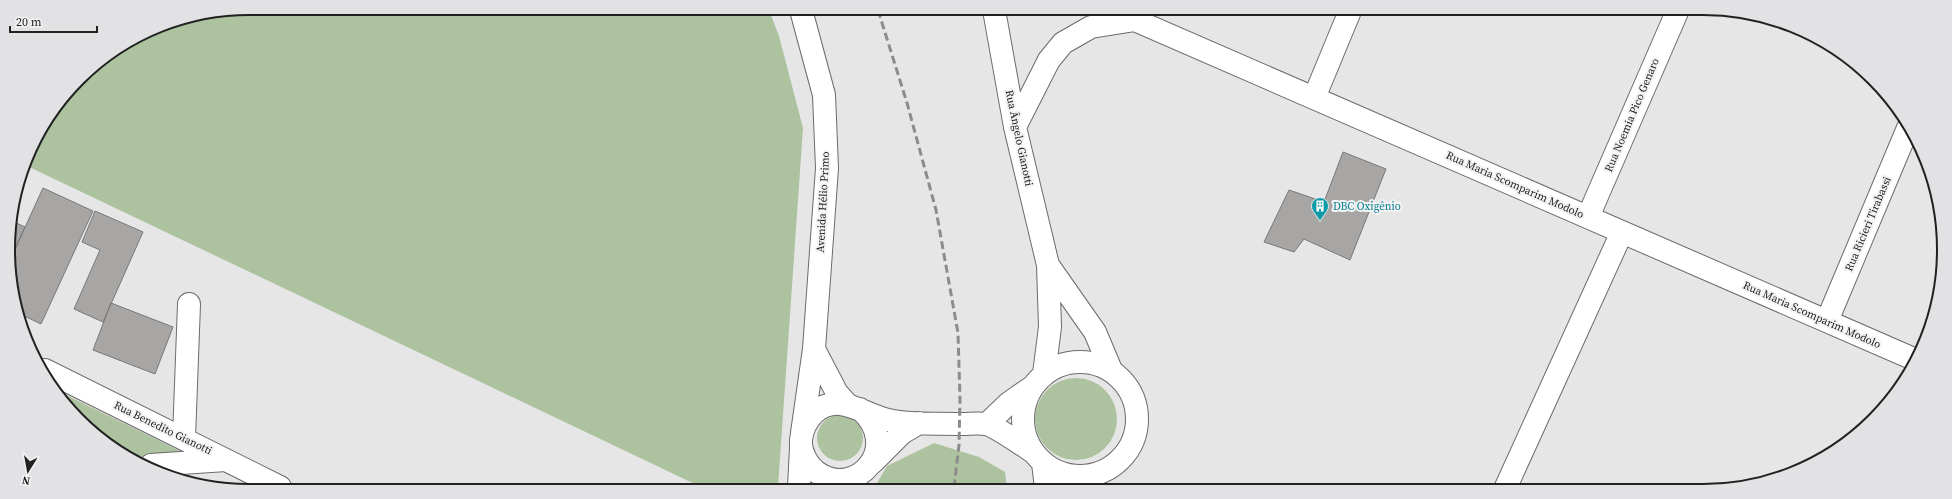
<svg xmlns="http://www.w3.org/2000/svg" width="1952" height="499" font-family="'Source Serif 4',serif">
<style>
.green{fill:#adc3a0}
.building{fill:#a7a6a5;stroke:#797877}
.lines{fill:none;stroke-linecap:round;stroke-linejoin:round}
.minor-casing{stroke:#6b6b6c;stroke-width:24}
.minor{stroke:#fff;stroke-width:22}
.rail{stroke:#8c8c8d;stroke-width:3;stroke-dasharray:8 4;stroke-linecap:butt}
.labels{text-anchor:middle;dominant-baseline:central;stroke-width:4;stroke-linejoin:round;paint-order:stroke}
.street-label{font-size:11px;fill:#212122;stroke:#f3f3f5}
.culture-label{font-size:11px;fill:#0d838f;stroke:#f3f3f5;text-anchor:start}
.rim{fill:none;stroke:#212122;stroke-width:2}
</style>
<rect width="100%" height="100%" fill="#e6e6e7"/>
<!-- green -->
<path class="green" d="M250 8 769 10 779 36 803 128 778 487H701L27 166 33 143 90 68 157 26Z
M1035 419a41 41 0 1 1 82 0a41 41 0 1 1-82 0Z
M54 389 184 453 131 457 116 450 58 396Z
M817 438a23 23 0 1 1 46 0a23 23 0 1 1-46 0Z
M934 443 979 457 1005 472 1007 488H874L887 466Z"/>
<!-- building -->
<path class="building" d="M1343 152 1386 169 1350 260 1304 239 1294 252 1264 242 1289 190 1324 202Z
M43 188 93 211 41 324 16 312 11 258Z
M95 211 143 232 103 322 74 309 100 250 82 242Z
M12 221 25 227 11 258 9 233Z
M111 303 173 327 155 374 93 350Z"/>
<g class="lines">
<!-- minor casing -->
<g class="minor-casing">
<path id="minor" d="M801 10 824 95 827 168 814 349 802 433
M994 10 1015 127 1048 265 1050 327 1044 374
M1114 11 1916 360
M1314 98 1350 11
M1015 127 1049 60 1063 43 1091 27 1135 20
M1588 217 1677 12
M1048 265 1095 332 1111 370
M1827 321 1908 128
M814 349 837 393 846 403
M1023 419a57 57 0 1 1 114 0a57 57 0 1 1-114 0Z
M45 370 280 487
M860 409C903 447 856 499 818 473 808 466 800 452 801 440 802 429 806 421 814 413 840 390 865 417 893 421 915 425 939 423 962 424 970 424 979 423 986 424 995 426 1024 446 1033 452
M987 424 1009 403 1032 387
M184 438 189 304
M873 462 902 433 919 423
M1043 463 1046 488
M151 465 226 460
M799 487 801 447
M1505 489 1622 232"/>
</g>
<!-- minor -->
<use href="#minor" class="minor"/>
<!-- rail -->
<path class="rail" d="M878 10 907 103 936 210 958 333 960 399 959 445 954 488"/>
</g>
<!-- icons -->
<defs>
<g id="building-pin" transform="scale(0.9)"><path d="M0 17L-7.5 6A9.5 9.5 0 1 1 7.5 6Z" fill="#0f9aa8" stroke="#f3f3f5"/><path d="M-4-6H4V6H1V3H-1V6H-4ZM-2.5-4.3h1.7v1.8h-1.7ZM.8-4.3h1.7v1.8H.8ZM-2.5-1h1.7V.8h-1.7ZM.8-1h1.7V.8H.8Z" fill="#fff"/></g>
</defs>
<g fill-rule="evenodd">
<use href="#building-pin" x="1320" y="206"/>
</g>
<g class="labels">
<!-- street labels -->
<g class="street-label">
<text transform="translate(1632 115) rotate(-67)">Rua Noemia Pico Genaro</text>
<text transform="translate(1019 138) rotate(78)">Rua Ângelo Gianotti</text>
<text transform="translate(1515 185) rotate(24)">Rua Maria Scomparim Modolo</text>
<text transform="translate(823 202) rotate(-87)">Avenida Hélio Primo</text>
<text transform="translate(1868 224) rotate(-67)">Rua Ricieri Tirabassi</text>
<text transform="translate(1812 315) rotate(24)">Rua Maria Scomparim Modolo</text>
<text transform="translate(163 428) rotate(26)">Rua Benedito Gianotti</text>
</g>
<!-- culture labels -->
<g class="culture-label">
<text x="1333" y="206">DBC Oxigênio</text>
</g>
</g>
<!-- crop -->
<path d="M0 0H1952V499H0ZM249 15H1703A234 234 0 0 1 1937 249V250A234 234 0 0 1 1703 484H249A234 234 0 0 1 15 250V249A234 234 0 0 1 249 15Z" fill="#e2e2e4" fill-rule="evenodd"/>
<path class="rim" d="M249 15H1703A234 234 0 0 1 1937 249V250A234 234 0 0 1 1703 484H249A234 234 0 0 1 15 250V249A234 234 0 0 1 249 15Z"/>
<!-- north arrow -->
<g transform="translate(28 471) rotate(191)" stroke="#f3f3f5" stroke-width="3" paint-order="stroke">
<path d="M0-3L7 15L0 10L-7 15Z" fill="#212122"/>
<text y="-6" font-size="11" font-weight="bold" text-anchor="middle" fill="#212122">N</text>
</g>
<!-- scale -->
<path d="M10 26v6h87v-6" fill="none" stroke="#212122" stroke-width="2"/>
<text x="16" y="26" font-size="12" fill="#212122" stroke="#f3f3f5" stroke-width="3" paint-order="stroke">20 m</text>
</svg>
